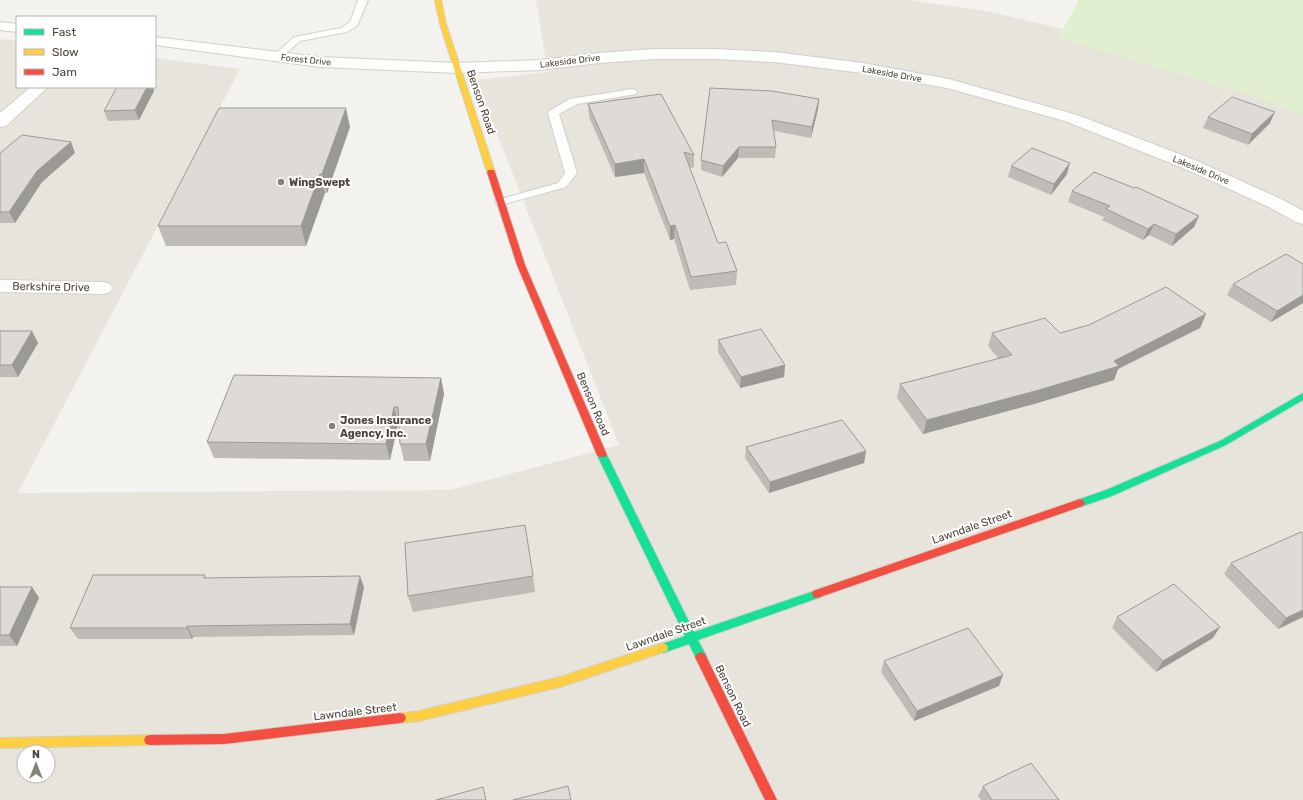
<svg xmlns="http://www.w3.org/2000/svg" width="1303" height="800" font-family="Rubik,sans-serif">
<style>
.residential{fill:#e7e4dc;fill-rule:evenodd}
.green{fill:#e1eecf}
.lines{fill:none;stroke-linecap:round;stroke-linejoin:round}
.lane-casing{stroke:#d2d0cb;stroke-width:2}
.street-casing{stroke:#d2d0cb;stroke-width:2}
.fast-casing{stroke:#d3cfc5;stroke-width:2}
.slow-casing{stroke:#d3cfc5;stroke-width:2}
.jam-casing{stroke:#d3cfc5;stroke-width:2}
.lane{fill:#fdfdfc;fill-rule:evenodd}
.street{fill:#fdfdfc;fill-rule:evenodd}
.fast{fill:#16e098;fill-rule:evenodd}
.slow{fill:#ffcf43;fill-rule:evenodd}
.jam{fill:#f24e42;fill-rule:evenodd}
.wall{fill:#bfbcb8}
.shaded-wall{fill:#9b9996}
.building{fill:#dedbd6;stroke:#9b9996}
.poi-dot{fill:#868178;stroke:#fff;stroke-width:1.5}
.labels{text-anchor:middle;dominant-baseline:central;stroke-width:4;stroke-linejoin:round;paint-order:stroke}
.far-street-label{font-size:9px;fill:#4b4439;stroke:#fff}
.street-label{font-size:11px;fill:#4b4439;stroke:#fff}
.poi-label{font-size:11px;font-weight:bold;fill:#4b4439;stroke:#fff;text-anchor:start}
</style>
<rect width="100%" height="100%" fill="#f4f2ee"/>
<!-- residential -->
<path class="residential" d="M536 0H908L986 11 1189 58 1303 94V800H0V39L17 41V87H155V58L240 69 18 493 450 490 619 445 476 80 548 72ZM24 752H48V776H24Z"/>
<!-- green -->
<path class="green" d="M1079 0H1303V115L1253 96 1058 38Z"/>
<g class="lines">
<!-- lane casing -->
<g class="lane-casing">
<path id="lane" d="M358 0H368L357 26 347 32 300 41 280 59 277 60 272 57 294 37 341 28 350 22Z
M632 89 636 90 637 92 636 94 577 104 559 114 577 173 566 187 501 205 497 204 495 202 497 200 558 183 565 173 548 113 549 111 570 99Z"/>
</g>
<!-- street casing -->
<g class="street-casing">
<path id="street" d="M0 22 17 24V32L0 30Z
M155 37 320 57 457 63 539 60 599 53 655 49H716L774 52 863 63 949 79 1077 115 1195 160 1281 199 1303 211V224L1296 222 1269 207 1183 168 1065 121 947 88 863 73 774 62 716 59H655L599 63 539 70 457 73 320 67 155 45Z
M31 87H48L6 126 0 127V113Z
M0 280 103 282 110 284 113 288 110 292 103 294 0 292Z"/>
</g>
<!-- fast casing -->
<g class="fast-casing">
<path id="fast" d="M1303 393V400L1226 445 1112 496 1080 507 1077 506 1075 503 1077 500 1106 490 1220 441Z
M602 451 605 453 607 455 694 632 817 590 821 591 822 594 821 597 698 640 707 657 705 660 701 662 697 660 689 644 663 653 659 651 658 648 659 645 685 636 597 455 599 453Z"/>
</g>
<!-- slow casing -->
<g class="slow-casing">
<path id="slow" d="M435 0H441L446 24 495 172 494 174H488L487 172 440 24Z
M663 643 667 645 668 648 667 651 560 687 419 721 400 723 396 722 394 718 396 714 419 711 560 677Z
M150 735 154 736 156 740 154 744 150 745 0 748V738Z"/>
</g>
<!-- jam casing -->
<g class="jam-casing">
<path id="jam" d="M488 170H494L495 172 525 265 607 455 605 457H599L597 455 517 265 487 172Z
M1080 499 1083 500 1085 503 1083 506 817 598 813 597 812 594 813 591Z
M701 652 705 654 777 800H765L695 657 697 654Z
M400 713 404 714 406 718 404 722 400 723 224 744 150 745 146 744 144 740 146 736 150 735 224 734Z"/>
</g>
<!-- lane -->
<use href="#lane" class="lane"/>
<!-- street -->
<use href="#street" class="street"/>
<!-- fast -->
<use href="#fast" class="fast"/>
<!-- slow -->
<use href="#slow" class="slow"/>
<!-- jam -->
<use href="#jam" class="jam"/>
</g>
<!-- wall -->
<path class="wall" d="M710 88 819 99 818 109 811 138 774 131 776 147 775 158H738L722 177 701 170V160Z
M154 91 139 120 108 121 104 111Z
M588 104 694 155V168L689 167 718 243 737 271 736 285 690 290 674 239 670 240 644 173 615 177 589 117Z
M1208 117 1270 123 1248 145 1203 128Z
M350 127 327 193H325L306 246H166L158 226Z
M71 142 75 153 42 182 15 223H1L0 225V153Z
M1011 166 1067 174 1051 195 1008 177Z
M1072 191 1199 216 1194 227 1172 246 1149 235 1143 240 1102 220 1104 217 1068 202Z
M1303 264V303L1271 322 1227 295 1233 284Z
M1206 314 1200 328 1118 369 1114 380 1034 404 923 434 897 398 900 384 999 359 988 346 992 333H1060Z
M0 331H32L38 343 18 377H0Z
M718 340 785 365 784 377 740 388 718 352Z
M441 378 444 394 430 461H404L400 444 399 424H398L390 460 214 458 207 442Z
M746 447 866 451 864 463 769 493 745 458Z
M1231 563 1303 617 1278 629 1224 574Z
M205 575 206 578 364 587 354 635 193 637 192 639H78L70 628Z
M533 576 535 592 413 612 408 596Z
M0 587H32L39 598 17 646H0Z
M1117 617 1213 638 1156 672 1112 628Z
M884 661 999 686 914 721 881 672Z
M983 786 1059 800H981L978 796Z"/>
<!-- shaded-wall -->
<path class="shaded-wall" d="M147 87H153L154 91 139 120 135 110Z
M819 99 818 109 811 138 812 127Z
M346 108 350 127 327 193 322 174Z
M1275 112 1270 123 1248 145 1252 134Z
M71 142 75 153 42 182 15 223 9 212 37 171Z
M739 147 738 158 722 177 723 166Z
M644 159V173L615 177V164Z
M1070 163 1067 174 1051 195 1054 184Z
M320 174 325 193 306 246 301 226Z
M1199 216 1194 227 1172 246 1176 234Z
M1154 224 1149 235 1143 240 1148 229Z
M675 225 674 239 670 240V226Z
M1303 295V303L1271 322 1277 311Z
M1206 314 1200 328 1118 369 1114 380 1034 404 923 434 927 420 1114 361Z
M32 331 38 343 18 377 12 365Z
M785 365 784 377 740 388 741 377Z
M441 378 444 394 430 461 426 444Z
M394 407 398 424 390 460 386 444Z
M866 451 864 463 769 493 770 482Z
M360 576 364 587 354 635 350 624Z
M32 587 39 598 17 646 9 635Z
M1303 610V617L1278 629 1286 618Z
M187 626 193 637 192 639 187 628Z
M1220 627 1213 638 1156 672 1163 661Z
M1003 675 999 686 914 721 917 711Z"/>
<!-- building -->
<path class="building" d="M117 87H147L135 110 104 111Z
M710 88 772 91 819 99 812 127 772 120 776 147H739L723 166 701 160Z
M661 94 694 155 684 152 718 243 726 242 737 271 691 277 675 225 670 226 644 159 615 164 588 104Z
M1232 97 1275 112 1252 134 1208 117Z
M219 108H346L322 174H320L301 226H158Z
M22 135 71 142 37 171 9 212H0V153Z
M1032 148 1070 163 1054 184 1011 166Z
M1094 172 1134 188 1136 187 1199 216 1176 234 1154 224 1148 229 1106 209 1110 206 1072 191Z
M1286 254 1303 264V295L1277 311 1233 284Z
M1166 287 1206 314 1114 361 1119 366 1039 390 927 420 900 384 1012 355 992 333 1045 318 1060 333 1089 325Z
M761 329 785 365 741 377 718 340Z
M0 331H32L12 365H0Z
M234 375 441 378 426 444H400L398 407H394L386 444 207 442Z
M842 420 866 451 770 482 746 447Z
M525 525 533 576 408 596 405 543Z
M1301 532 1303 534V610L1286 618 1231 563Z
M93 575H205L204 578 360 576 350 624 187 626V628H70Z
M1174 584 1220 627 1163 661 1117 617Z
M0 587H32L9 635H0Z
M968 628 1003 675 917 711 884 661Z
M1031 763 1059 800H992L983 786Z
M568 786 571 800H513Z
M483 787 486 800H436Z"/>
<!-- markers -->
<g class="poi-dot">
<circle cx="281" cy="182" r="4"/>
<circle cx="332" cy="426" r="4"/>
</g>
<g class="labels">
<!-- far-street labels -->
<g class="far-street-label">
<text transform="translate(306 60) rotate(6)">Forest Drive</text>
<text transform="translate(570 61) rotate(-7)">Lakeside Drive</text>
<text transform="translate(892 74) rotate(10)">Lakeside Drive</text>
<text transform="translate(1201 170) rotate(23)">Lakeside Drive</text>
</g>
<!-- street labels -->
<g class="street-label">
<text transform="translate(481 102) rotate(71)">Benson Road</text>
<text transform="translate(51 287) rotate(1)">Berkshire Drive</text>
<text transform="translate(593 404) rotate(67)">Benson Road</text>
<text transform="translate(972 527) rotate(-19)">Lawndale Street</text>
<text transform="translate(666 634) rotate(-19)">Lawndale Street</text>
<text transform="translate(733 696) rotate(64)">Benson Road</text>
<text transform="translate(355 712) rotate(-7)">Lawndale Street</text>
</g>
<!-- poi labels -->
<g class="poi-label">
<text x="289" y="182">WingSwept</text>
<text x="340" y="420">Jones Insurance<tspan x="340" dy="13">Agency, Inc.</tspan></text>
</g>
</g>
<!-- legend -->
<rect x="16" y="16" width="140" height="72" fill="#ffffff" stroke="#b7b4b0"/>
<rect x="24" y="29" width="20" height="6" fill="#16e098" stroke="#b7b4b0"/>
<text x="52" y="36" font-size="12" fill="#4b4439">Fast</text>
<rect x="24" y="49" width="20" height="6" fill="#ffcf43" stroke="#b7b4b0"/>
<text x="52" y="56" font-size="12" fill="#4b4439">Slow</text>
<rect x="24" y="69" width="20" height="6" fill="#f24e42" stroke="#b7b4b0"/>
<text x="52" y="76" font-size="12" fill="#4b4439">Jam</text>
<!-- north arrow -->
<g transform="translate(36 764)"><circle r="19" fill="#ffffff" stroke="#b7b4b0"/>
<path d="M0-3L7 15L0 10L-7 15Z" fill="#868178"/>
<text y="-6" font-size="11" font-weight="bold" text-anchor="middle" fill="#4b4439">N</text>
</g>
</svg>
